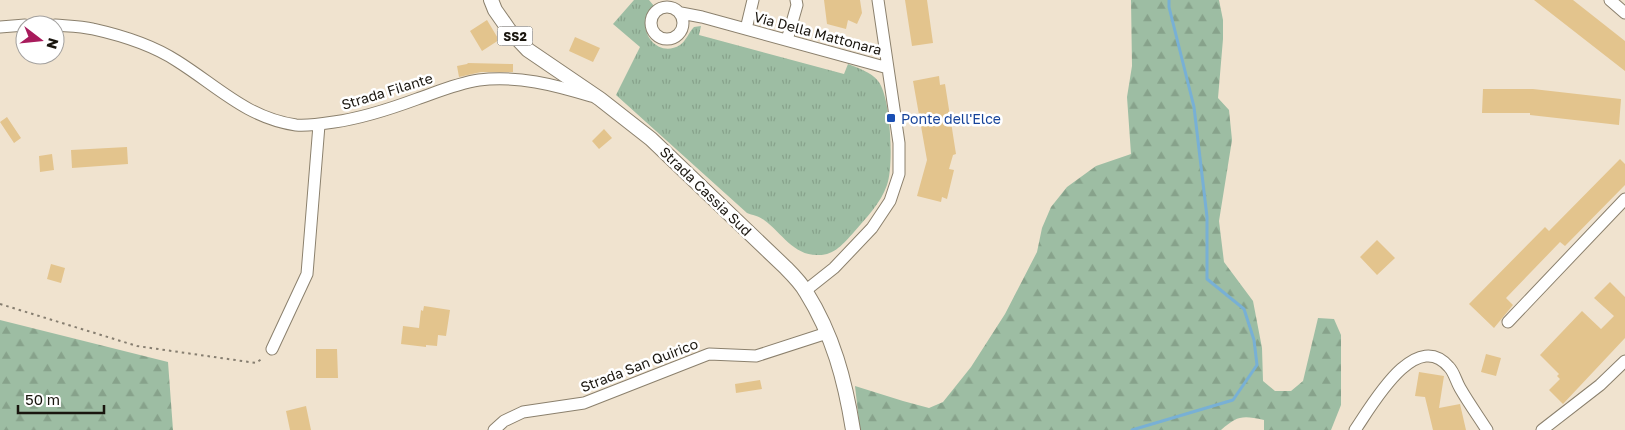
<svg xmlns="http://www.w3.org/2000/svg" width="1625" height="430" font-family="'Golos Text',sans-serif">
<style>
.grass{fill:url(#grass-tufts)}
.forest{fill:url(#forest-firs)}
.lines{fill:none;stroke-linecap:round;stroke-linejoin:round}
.stream{stroke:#78b0d5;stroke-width:3}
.building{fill:#e3c48d}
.minor-casing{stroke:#8b806d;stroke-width:13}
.major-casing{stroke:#8b806d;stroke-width:16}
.path{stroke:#867e70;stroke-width:2;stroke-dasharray:2.5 4;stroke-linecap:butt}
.minor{stroke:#fff;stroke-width:11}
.major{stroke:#fff;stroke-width:14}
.transit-dot{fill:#1a4fb4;stroke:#fff;stroke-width:2}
.labels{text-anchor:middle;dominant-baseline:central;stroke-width:5;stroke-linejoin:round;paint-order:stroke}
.shield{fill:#fff;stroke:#5e5b56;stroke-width:1}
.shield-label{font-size:12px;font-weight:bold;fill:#19150e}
.street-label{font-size:14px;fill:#19150e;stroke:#fff}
.transit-label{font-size:14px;fill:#164399;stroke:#fff;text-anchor:start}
</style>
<defs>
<pattern id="grass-tufts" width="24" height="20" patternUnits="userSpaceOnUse" patternTransform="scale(1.25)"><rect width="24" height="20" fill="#9dbda3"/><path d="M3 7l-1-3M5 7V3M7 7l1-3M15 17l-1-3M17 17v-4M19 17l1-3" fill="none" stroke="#87a28b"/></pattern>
<pattern id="forest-firs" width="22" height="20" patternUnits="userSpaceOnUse" patternTransform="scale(1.25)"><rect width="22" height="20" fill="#9dbda3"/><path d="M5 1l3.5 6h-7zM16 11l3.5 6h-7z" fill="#87a28b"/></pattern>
</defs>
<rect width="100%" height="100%" fill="#f0e3cf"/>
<!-- grass -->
<path class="grass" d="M634 0H649L654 6C632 26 656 60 680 45 686 41 689 32 694 27L701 26 699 35 844 74 848 64C858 68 871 72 878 81 891 96 894 167 887 185 881 203 866 218 854 232 843 244 834 256 817 255 793 255 782 233 764 220 759 216 752 215 747 213L616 95 640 47 613 24Z"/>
<!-- forest -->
<path class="forest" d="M1131 0H1219L1223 20V39L1218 98 1229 110 1232 140 1219 221 1224 262 1253 301 1262 348 1263 381 1275 391H1291L1303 381 1318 318 1334 319 1341 335V405L1331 430H1264V420C1242 415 1237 416 1221 430H860L855 386 903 401 929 408 943 402 971 367 1005 314 1037 252 1042 228 1051 207 1067 187 1096 166 1131 154 1127 97 1132 66Z
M0 320 168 362 173 430H0Z"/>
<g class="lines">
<!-- stream -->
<path class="stream" d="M1132 430 1233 400 1257 365 1254 340 1244 309 1207 279V217L1194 107 1169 7V0"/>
</g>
<!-- building -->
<path class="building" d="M824 0H860L862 13 857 24 848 20 846 29 827 24Z
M905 0H927L933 43 912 46Z
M1534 0H1573L1625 41V71Z
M487 20 499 40 482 51 470 31Z
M575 37 600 48 593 62 569 51Z
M468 63 513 64V72H481L459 77 457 66 467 64Z
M939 76 940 85 945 84 956 154 953 155 949 169 954 170 947 199 942 197 941 202 917 196 927 160 913 81Z
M1483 89H1533L1621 99 1619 125 1530 115V113H1482Z
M7 117 21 138 14 143 0 122Z
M604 129 612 138 599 149 592 141Z
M127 147 128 164 72 168 71 150Z
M52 154 54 170 40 172 39 156Z
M1620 159 1625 164V185L1565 246 1560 242 1506 298 1513 305 1494 328 1469 304 1545 227 1549 231Z
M1377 240 1395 258 1377 275 1360 257Z
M51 264 65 268 61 283 47 279Z
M1610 282 1625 297V338L1563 404 1549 390 1560 379 1557 376 1559 374 1540 355 1582 311 1601 329 1614 316 1594 298Z
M424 306 450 310 446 336 438 335 437 346 426 345V347L401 344 403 326 419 328 421 310 423 311Z
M316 349H337L338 378H316Z
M1486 354 1501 358 1496 376 1481 372Z
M1419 372 1444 376 1439 408 1460 404 1466 430H1433L1425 397 1415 396Z
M760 380 762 389 736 393 735 384Z
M306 406 311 430H290L286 411Z"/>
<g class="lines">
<!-- minor casing -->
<g class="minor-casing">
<path id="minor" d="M1610 0 1625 13
M651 23a16 16 0 1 1 32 0a16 16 0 1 1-32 0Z
M681 13 702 17 888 68
M31 25H51
M55 25C67 26 81 26 93 29 120 35 154 46 177 61 217 86 247 118 296 125 309 126 321 124 334 122 363 118 390 109 417 99 437 92 458 83 479 80 517 75 555 85 591 96
M0 27 25 25
M746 29 753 0
M787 40 797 5 796 0
M805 291 834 268 872 228 890 201 899 174V143L878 0
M1508 322 1625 199
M272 349 307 274 319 125
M494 430 504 421 523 412 584 403 709 354 756 356 827 333
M1355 430C1371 407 1415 327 1449 367 1454 372 1456 381 1460 388 1468 402 1478 416 1487 430
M1542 430 1600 385 1625 361"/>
</g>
<!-- major casing -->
<g class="major-casing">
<path id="major" d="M491 0 495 10 509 30 528 50 600 99 651 139 786 268C793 275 801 283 806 292 833 335 845 380 853 430"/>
</g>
<!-- path -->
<path class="path" d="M0 304 137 346 256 363 263 358"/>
<!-- minor -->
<use href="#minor" class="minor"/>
<!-- major -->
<use href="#major" class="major"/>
</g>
<!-- markers -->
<rect class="transit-dot" x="886" y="113" width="10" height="10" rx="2.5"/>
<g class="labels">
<!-- shield labels -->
<rect class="shield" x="497.5" y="26.5" width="35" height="19" rx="4"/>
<g class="shield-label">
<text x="515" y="36">SS2</text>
</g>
<!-- street labels -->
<g class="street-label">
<text transform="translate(818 33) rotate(15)">Via Della Mattonara</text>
<text transform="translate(387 91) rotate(-17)">Strada Filante</text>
<text transform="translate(706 191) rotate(44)">Strada Cassia Sud</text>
<text transform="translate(639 365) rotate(-21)">Strada San Quirico</text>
</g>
<!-- transit labels -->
<g class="transit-label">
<text x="901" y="118">Ponte dell'Elce</text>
</g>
</g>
<!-- north arrow -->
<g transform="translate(40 40) rotate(106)"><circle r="24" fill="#ffffff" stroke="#a3a19f"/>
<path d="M0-4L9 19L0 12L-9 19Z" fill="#a81b5c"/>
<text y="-8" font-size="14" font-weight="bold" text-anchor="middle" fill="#19150e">N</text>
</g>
<!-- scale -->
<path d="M18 405v8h86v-8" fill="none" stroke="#19150e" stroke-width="2.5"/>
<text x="25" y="405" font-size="15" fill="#19150e" stroke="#ffffff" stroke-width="4" paint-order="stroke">50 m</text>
</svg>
